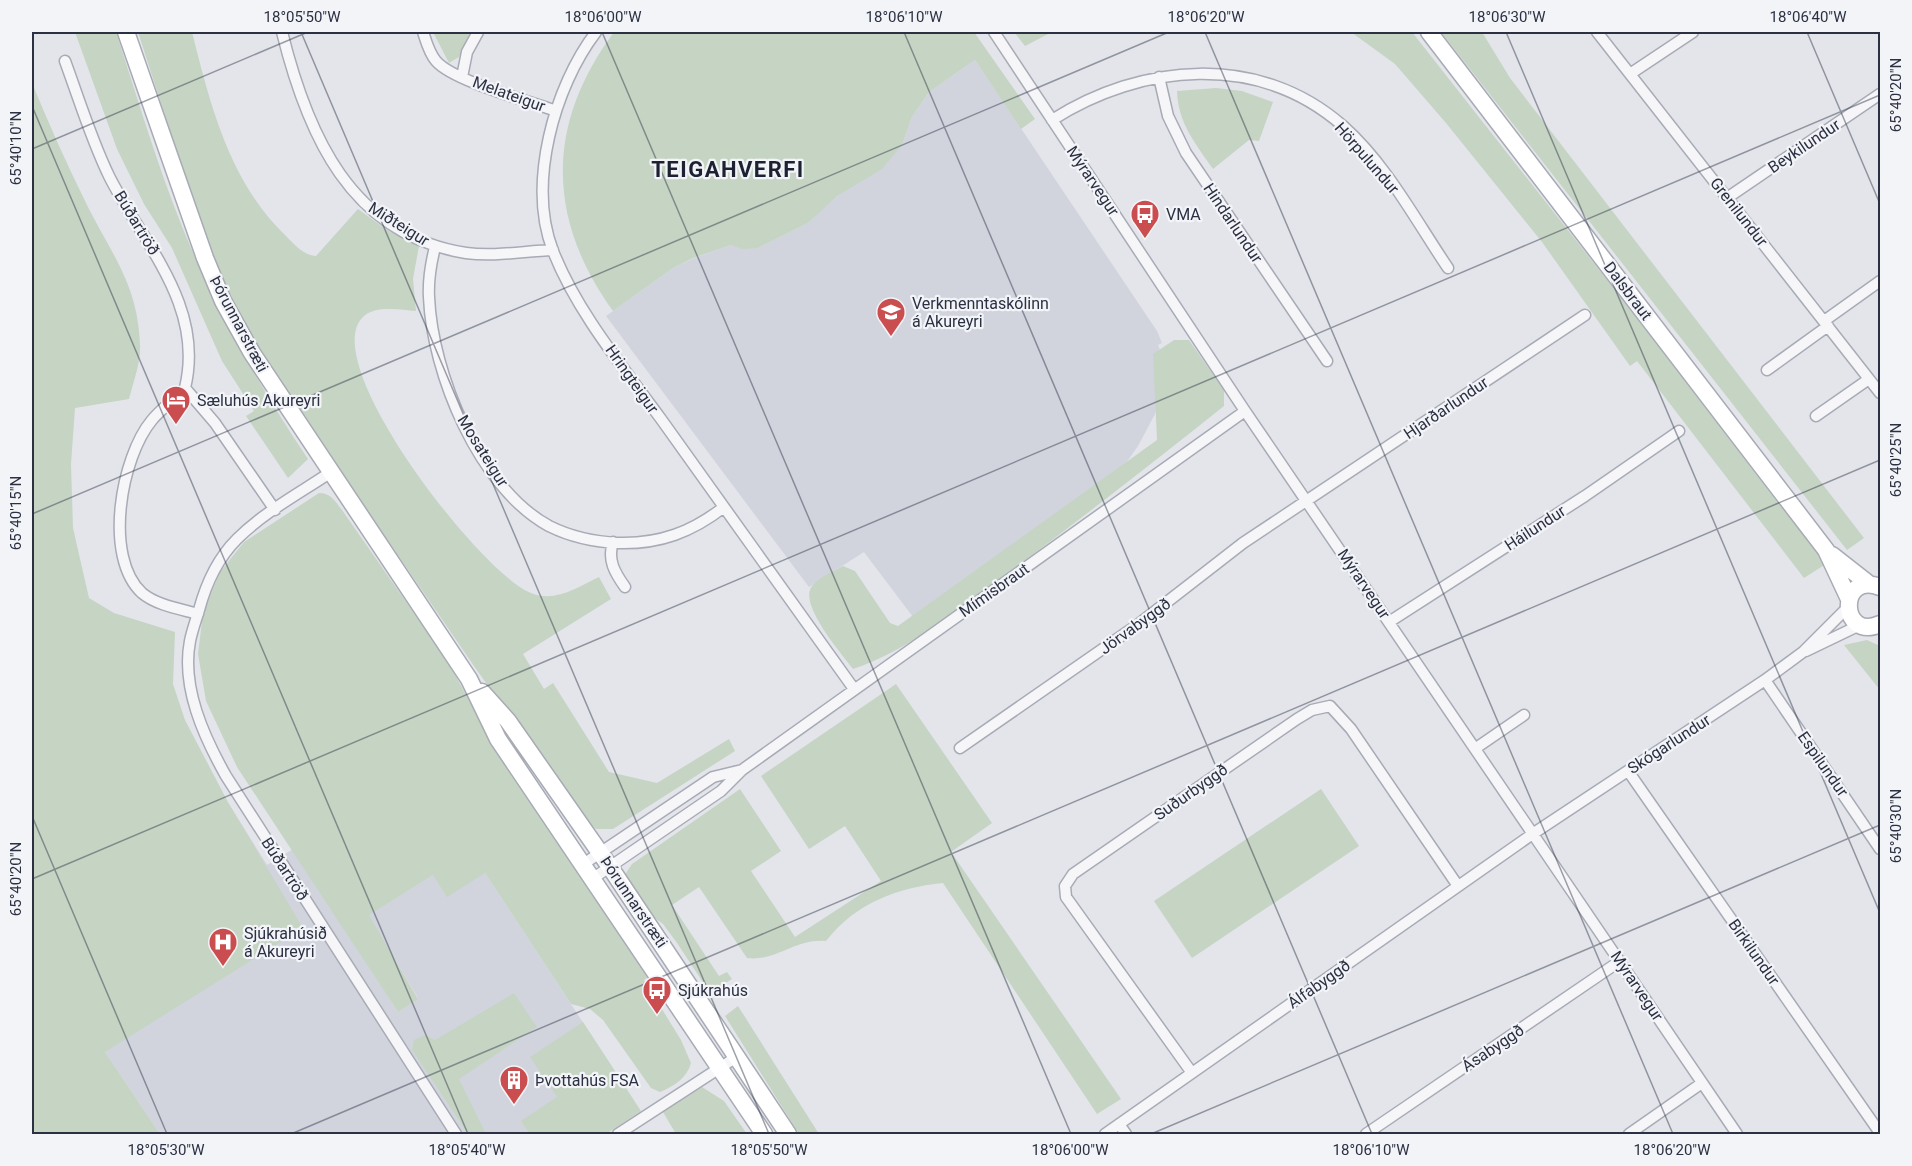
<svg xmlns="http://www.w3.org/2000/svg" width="1912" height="1166" font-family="Roboto,sans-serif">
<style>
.built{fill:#d1d4dd}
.green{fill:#c6d4c4}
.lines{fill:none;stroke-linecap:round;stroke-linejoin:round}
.street-casing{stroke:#a8abb5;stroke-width:13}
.secondary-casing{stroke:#a8abb5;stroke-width:19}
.street{stroke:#f6f6f9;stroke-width:10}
.secondary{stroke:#fff;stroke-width:16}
.ticks{fill:none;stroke:#2b3042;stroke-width:1.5;stroke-opacity:0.45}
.labels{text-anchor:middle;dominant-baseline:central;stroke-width:4.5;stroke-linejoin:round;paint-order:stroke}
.street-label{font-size:16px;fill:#2b3042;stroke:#f3f4f8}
.poi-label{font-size:16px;fill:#2b3042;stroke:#f3f4f8;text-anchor:start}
.district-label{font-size:22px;font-weight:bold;letter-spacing:1.5px;fill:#1d2233;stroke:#f3f4f8}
.neatline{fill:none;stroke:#2b3042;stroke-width:2}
.ticks-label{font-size:15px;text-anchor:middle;fill:#2b3042}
</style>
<rect width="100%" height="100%" fill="#e3e5eb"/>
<!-- built -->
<path class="built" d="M975 60 1157 331 1162 343 1158 345 1160 350 1161 390 1155 414 1138 446 1119 473 913 617 864 552 809 587 606 316 673 268 694 258 731 245 758 248 808 223 827 204 902 145 912 117 929 92Z
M229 804 267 865 293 849 398 1012 418 998 368 915 433 875 485 873 626 1088 556 1134H160L105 1052Z"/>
<!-- green -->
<path class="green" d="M75 32H116C141 109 164 189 198 264 229 333 266 396 308 459L288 478 246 416 254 411 222 361 172 248 144 204 117 149Z
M138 32H192C210 104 230 183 286 236 295 245 303 255 316 256L358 209 387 230 419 246 413 279 416 311C401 310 375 305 363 317 316 362 481 574 531 593 555 603 578 587 599 577L611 599 523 654 544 689 553 683 609 772 657 783 729 739 735 751 613 829H596L579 814 474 666 257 350 233 304 202 231Z
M433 32H470L459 57 449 63Z
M614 32H974L1035 119 1021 129 975 60 929 92 912 117 902 145 882 169 837 196 808 223 758 248 743 249 731 245 693 258 673 268 613 311C546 218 546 124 614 32Z
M1014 32H1052L1025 46Z
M1351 32H1412L1829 562 1804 578 1637 361 1630 366 1542 242 1446 123 1395 64Z
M1441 32H1482L1510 78 1864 538 1847 550Z
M32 83C49 124 67 165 87 205 112 255 138 285 140 345 141 362 133 383 129 399L75 408 71 464 73 528 89 598 114 613 175 632 173 684 185 720 229 804 303 928 105 1052 160 1134H37L32 1129Z
M1216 88 1242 91 1273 102 1259 141 1249 140 1213 169C1195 143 1178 123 1177 91Z
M1174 340H1189L1224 390V406C1154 462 1083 517 1011 571 967 604 906 652 853 669 841 653 798 604 812 586 819 577 834 571 843 566L855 571 890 623 898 626 1157 440 1153 354Z
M319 493C331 493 335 501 342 510L448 662 501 759 648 977 644 980 681 1040 691 1063C687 1078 674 1086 660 1092L651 1088 603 1020 590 1009 571 1004 485 873 447 897 433 875 369 915 418 999 398 1012 237 767 206 701 198 654 203 613 220 572 244 542Z
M1867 640 1880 646V690L1844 645Z
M896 684 992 823 951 852 1121 1099 1097 1114 943 883C896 888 856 903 826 941 795 938 776 962 747 958L699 887 672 905 719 976 727 972 732 979 710 993 677 943 663 924 648 913 624 876 632 864 740 789 781 851 751 871 795 937 881 881 845 826 809 849 761 776Z
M1321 789 1359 846 1192 958 1154 901Z
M514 993 537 1027 459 1079 486 1134H468L412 1050 414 1040 425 1035 435 1040Z
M738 1006 819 1134H799L725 1016Z
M583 1022 641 1111 606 1134H530L521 1121 557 1097 530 1057Z
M702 1087 724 1101 747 1134H676L663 1112Z"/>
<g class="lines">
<!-- street casing -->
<g class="street-casing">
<path id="street" d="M282 32C307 133 350 235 466 253 495 257 524 251 553 250
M423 32C426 41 429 53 436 61 453 81 529 101 556 111
M596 32C554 87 527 184 553 251 577 312 623 367 661 419 725 509 790 599 854 689
M994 32 1245 411 1737 1134
M1597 32 1880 393
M65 61C79 99 91 139 109 176 143 244 205 305 185 388 175 399 161 409 152 420 121 457 103 557 142 593 156 605 180 609 198 614
M1630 74 1693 32
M462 77 467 52 478 32
M1159 77 1168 116 1186 153 1327 361
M1052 120C1141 63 1259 52 1343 126 1387 165 1416 221 1448 268
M1727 198 1880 94
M435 247C431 263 428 280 429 297 432 373 479 488 549 526 571 537 595 542 619 543 660 544 692 532 724 507
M1824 321 1880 281
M1767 370 1828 326
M185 388 215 423 275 510
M1816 416 1869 379
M331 472C300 493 264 512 237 539 218 558 206 584 199 610 196 620 192 631 190 641 181 687 204 737 226 776L456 1134
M613 542C607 560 615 573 625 587
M1389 622 1585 496 1679 431
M1806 651 1860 625
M1765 680 1880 849
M960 748 1140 623 1243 543 1585 315
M1476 748 1524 715
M1628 771 1880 1133
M582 865 713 777 742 770
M592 879 721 791 742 770 1245 411
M1192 1073 1066 897 1065 886 1073 874 1297 719 1312 710 1330 706 1351 729 1458 886
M1119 1124 1126 1134
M618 1134 738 1056
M1105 1134 1534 833 1765 680 1803 652 1848 607
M1366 1134 1620 961
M1629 1134 1702 1083"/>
</g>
<!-- secondary casing -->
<g class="secondary-casing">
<path id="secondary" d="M126 32 205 258 223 301 252 353 469 679 498 739 764 1134
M1429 32 1826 550 1849 599
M1832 555 1869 584
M1880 587C1837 571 1840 642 1880 624
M482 692 508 721 610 867 788 1134"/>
</g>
<!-- street -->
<use href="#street" class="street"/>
<!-- secondary -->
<use href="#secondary" class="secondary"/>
</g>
<!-- ticks -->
<path class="ticks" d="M301 32 769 1134M602 32 1071 1134M904 32 1372 1134M1205 32 1673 1134M1506 32 1880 913M1807 32 1880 204M32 106 468 1134M32 149 308 32M32 514 1169 32M32 816 167 1134M32 879 1880 95M291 1134 1880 460M1151 1134 1880 825"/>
<!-- icons -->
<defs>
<g id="bus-pin" transform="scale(1.5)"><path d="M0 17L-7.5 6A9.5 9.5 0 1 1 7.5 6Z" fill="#ca4d4f" stroke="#f3f4f8"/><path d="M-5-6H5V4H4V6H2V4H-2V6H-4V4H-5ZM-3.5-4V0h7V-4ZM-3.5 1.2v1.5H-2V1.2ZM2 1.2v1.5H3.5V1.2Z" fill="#fff"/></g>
<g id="university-pin" transform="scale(1.5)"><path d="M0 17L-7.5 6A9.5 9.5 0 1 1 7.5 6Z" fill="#ca4d4f" stroke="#f3f4f8"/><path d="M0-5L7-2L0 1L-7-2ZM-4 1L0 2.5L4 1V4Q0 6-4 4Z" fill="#fff"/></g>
<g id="hotel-pin" transform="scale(1.5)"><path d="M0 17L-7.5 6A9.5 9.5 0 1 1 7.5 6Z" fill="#ca4d4f" stroke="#f3f4f8"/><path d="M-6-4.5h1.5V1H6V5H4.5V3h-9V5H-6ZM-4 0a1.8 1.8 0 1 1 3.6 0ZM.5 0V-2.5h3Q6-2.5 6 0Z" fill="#fff"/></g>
<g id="hospital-pin" transform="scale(1.5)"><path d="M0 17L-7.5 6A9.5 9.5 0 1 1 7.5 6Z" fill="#ca4d4f" stroke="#f3f4f8"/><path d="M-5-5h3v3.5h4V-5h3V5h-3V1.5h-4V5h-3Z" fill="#fff"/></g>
<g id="building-pin" transform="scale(1.5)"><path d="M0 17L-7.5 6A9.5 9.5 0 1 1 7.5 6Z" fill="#ca4d4f" stroke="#f3f4f8"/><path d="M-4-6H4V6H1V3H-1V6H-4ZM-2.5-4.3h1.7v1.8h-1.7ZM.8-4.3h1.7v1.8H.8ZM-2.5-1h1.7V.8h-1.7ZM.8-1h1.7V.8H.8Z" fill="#fff"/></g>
</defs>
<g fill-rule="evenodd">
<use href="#bus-pin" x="1145" y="214"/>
<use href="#university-pin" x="891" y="312"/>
<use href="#hotel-pin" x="176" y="400"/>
<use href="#hospital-pin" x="223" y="942"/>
<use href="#bus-pin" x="657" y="990"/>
<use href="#building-pin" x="514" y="1080"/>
</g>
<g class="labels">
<!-- street labels -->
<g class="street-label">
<text transform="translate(509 94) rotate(20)">Melateigur</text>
<text transform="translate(1804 146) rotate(-34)">Beykilundur</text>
<text transform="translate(1367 158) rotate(49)">Hörpulundur</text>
<text transform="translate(1093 181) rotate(56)">Mýrarvegur</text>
<text transform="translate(1739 212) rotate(52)">Grenilundur</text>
<text transform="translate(137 223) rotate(59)">Búðartröð</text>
<text transform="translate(1233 223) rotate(56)">Hindarlundur</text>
<text transform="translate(399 224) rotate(32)">Miðteigur</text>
<text transform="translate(1628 291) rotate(53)">Dalsbraut</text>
<text transform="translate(239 324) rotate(62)">Þórunnarstræti</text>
<text transform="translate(632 379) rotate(55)">Hringteigur</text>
<text transform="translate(1446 408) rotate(-34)">Hjarðarlundur</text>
<text transform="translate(483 451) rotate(58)">Mosateigur</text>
<text transform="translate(1535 528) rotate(-33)">Háilundur</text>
<text transform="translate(1364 584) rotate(56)">Mýrarvegur</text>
<text transform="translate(994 590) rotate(-35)">Mímisbraut</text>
<text transform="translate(1135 626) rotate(-36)">Jörvabyggð</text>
<text transform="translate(1669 744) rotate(-33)">Skógarlundur</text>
<text transform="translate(1823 764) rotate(55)">Espilundur</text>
<text transform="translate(1191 792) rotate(-35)">Suðurbyggð</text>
<text transform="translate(285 869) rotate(57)">Búðartröð</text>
<text transform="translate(634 902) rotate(56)">Þórunnarstræti</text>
<text transform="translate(1754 952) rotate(55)">Birkilundur</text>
<text transform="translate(1319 984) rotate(-35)">Álfabyggð</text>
<text transform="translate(1637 986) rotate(56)">Mýrarvegur</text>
<text transform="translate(1493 1048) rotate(-34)">Ásabyggð</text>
</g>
<!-- poi labels -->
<g class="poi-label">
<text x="1166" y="214">VMA</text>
<text x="912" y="303">Verkmenntaskólinn<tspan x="912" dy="18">á Akureyri</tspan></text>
<text x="197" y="400">Sæluhús Akureyri</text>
<text x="244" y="933">Sjúkrahúsið<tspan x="244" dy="18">á Akureyri</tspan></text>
<text x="678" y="990">Sjúkrahús</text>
<text x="535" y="1080">Þvottahús FSA</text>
</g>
<!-- district labels -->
<g class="district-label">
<text x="728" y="169">TEIGAHVERFI</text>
</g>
</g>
<!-- border -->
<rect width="1912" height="1166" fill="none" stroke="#f3f4f8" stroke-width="66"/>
<rect x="33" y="33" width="1846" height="1100" class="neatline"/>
<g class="ticks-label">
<text x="302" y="22">18°05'50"W</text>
<text x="603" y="22">18°06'00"W</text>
<text x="904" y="22">18°06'10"W</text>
<text x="1206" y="22">18°06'20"W</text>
<text x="1507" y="22">18°06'30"W</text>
<text x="1808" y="22">18°06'40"W</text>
<text transform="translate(1896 95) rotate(-90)" y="5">65°40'20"N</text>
<text transform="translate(16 148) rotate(-90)" y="5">65°40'10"N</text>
<text transform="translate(1896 460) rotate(-90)" y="5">65°40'25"N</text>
<text transform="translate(16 513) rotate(-90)" y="5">65°40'15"N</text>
<text transform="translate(1896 826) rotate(-90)" y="5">65°40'30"N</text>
<text transform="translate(16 879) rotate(-90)" y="5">65°40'20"N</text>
<text x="166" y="1155">18°05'30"W</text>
<text x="467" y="1155">18°05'40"W</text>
<text x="769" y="1155">18°05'50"W</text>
<text x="1070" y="1155">18°06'00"W</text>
<text x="1371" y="1155">18°06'10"W</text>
<text x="1672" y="1155">18°06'20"W</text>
</g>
</svg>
